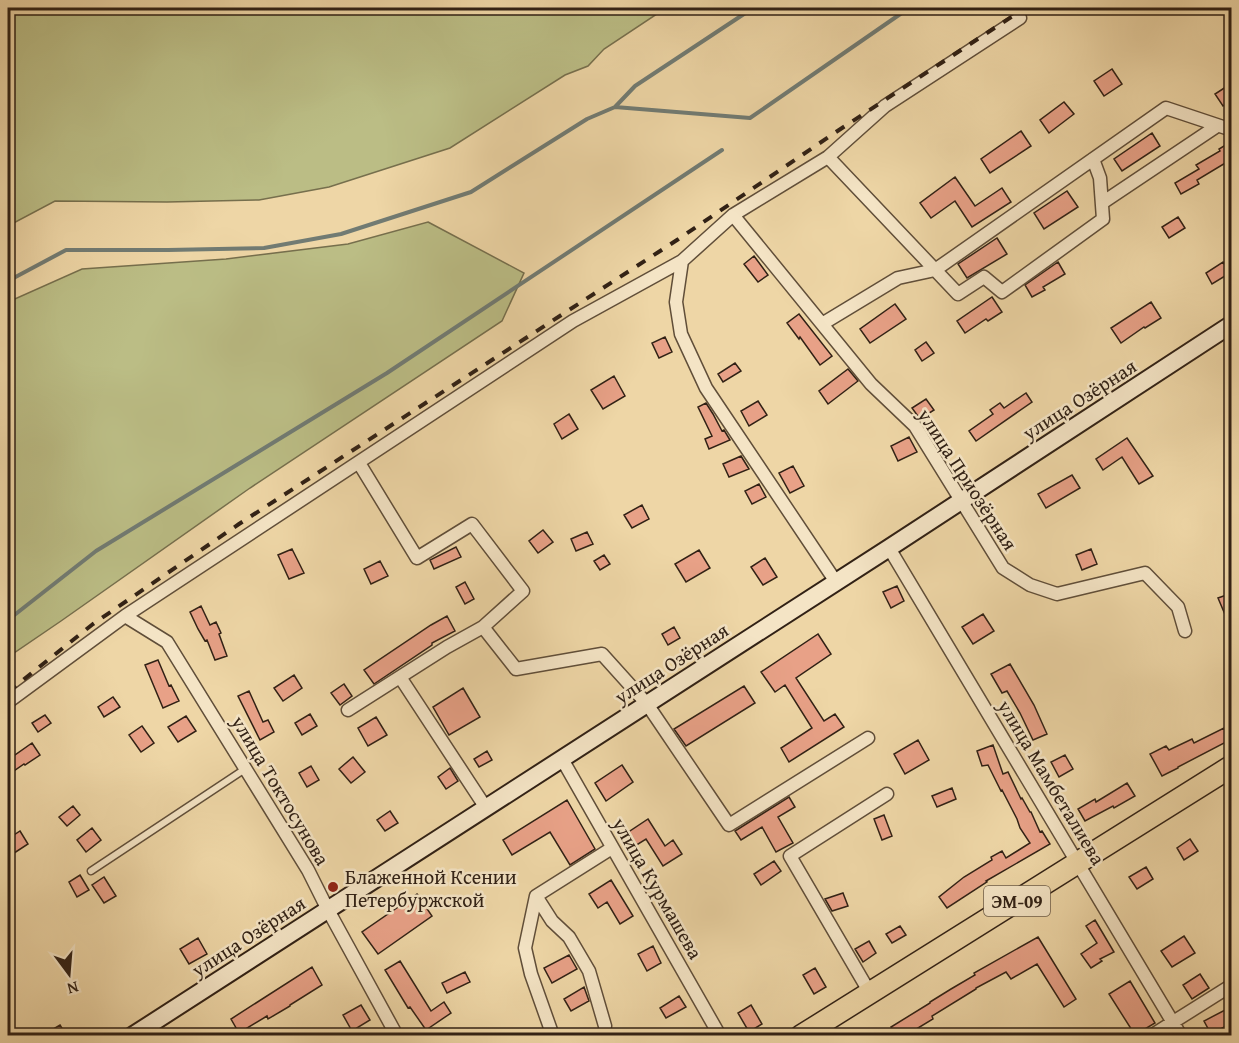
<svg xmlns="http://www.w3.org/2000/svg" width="1239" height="1043" font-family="'Gentium Book Plus',serif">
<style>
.green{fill:#bbbd85;stroke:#766f4d;stroke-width:1.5}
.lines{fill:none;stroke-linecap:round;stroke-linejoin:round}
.stream{stroke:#717b73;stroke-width:4}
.building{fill:#e8a187;stroke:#312115;stroke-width:1.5}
.lane-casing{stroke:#604e39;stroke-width:9}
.street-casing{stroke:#604e39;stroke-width:15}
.secondary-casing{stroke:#312115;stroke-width:20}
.highway-casing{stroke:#312115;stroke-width:24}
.lane{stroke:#f4e4c5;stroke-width:6}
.street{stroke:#f4e4c5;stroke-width:12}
.secondary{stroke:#f4e4c5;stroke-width:16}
.highway{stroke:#eed6a6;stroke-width:21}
.rail{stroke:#312115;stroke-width:4;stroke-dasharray:10 10;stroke-linecap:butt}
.poi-dot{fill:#8f2418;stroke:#f4e4c5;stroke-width:2}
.labels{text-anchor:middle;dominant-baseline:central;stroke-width:5;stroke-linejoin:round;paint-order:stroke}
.shield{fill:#f4e4c5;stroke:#6c5c4a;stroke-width:1.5}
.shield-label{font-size:18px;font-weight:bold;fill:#312115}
.street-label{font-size:20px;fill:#312115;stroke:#f4e4c5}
.poi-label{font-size:20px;fill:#312115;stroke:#f4e4c5;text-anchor:start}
</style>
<rect width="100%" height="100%" fill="#eed6a6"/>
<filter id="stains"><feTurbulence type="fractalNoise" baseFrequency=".00333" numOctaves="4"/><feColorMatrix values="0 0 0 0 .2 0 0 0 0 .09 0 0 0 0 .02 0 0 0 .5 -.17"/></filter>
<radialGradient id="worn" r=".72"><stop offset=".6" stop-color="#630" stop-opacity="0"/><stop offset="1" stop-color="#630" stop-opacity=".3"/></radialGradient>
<!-- green -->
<path class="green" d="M8 8H666L604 49 588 66 565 75 450 148 329 187 259 200 167 202 55 201 8 226Z
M428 222 524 273 502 321 250 488 61 621 8 657V302L82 269 226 259 348 244Z"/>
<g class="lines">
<!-- stream -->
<path class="stream" d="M615 107 750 118 909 8
M8 281 66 250H168L264 248 341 234 471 192 587 119 615 107 635 86 753 8
M8 620 96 551 387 373 722 150"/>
</g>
<!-- building -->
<path class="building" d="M1112 69 1122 84 1104 96 1094 81Z
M1232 83V100L1223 106 1215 94Z
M1064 102 1074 114 1049 133 1040 120Z
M1021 131 1031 146 990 173 981 159Z
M1152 133 1160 146 1122 171 1114 159Z
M1232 141V159L1197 180 1199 184 1181 194 1175 183 1199 169 1196 165 1220 151 1219 149Z
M955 177 975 206 1002 188 1011 202 972 227 955 201 931 218 920 203Z
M1067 191 1078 207 1044 229 1034 213Z
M1178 217 1185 228 1169 238 1162 227Z
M997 238 1007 254 967 278 958 264Z
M754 256 768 275 758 282 744 264Z
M1058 262 1065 274 1043 287 1045 290 1032 297 1025 285Z
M1223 262 1230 273 1212 284 1206 273Z
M992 297 1002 312 988 321 986 319 965 333 957 321Z
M1151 302 1161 318 1145 328 1144 327 1121 343 1111 328Z
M895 304 906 319 870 343 860 329Z
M799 314 832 356 820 365 800 337 799 339 787 323Z
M665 337 672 352 659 358 652 343Z
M926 342 934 353 922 361 915 350Z
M735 363 741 371 723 382 718 374Z
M848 369 858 381 828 404 819 391Z
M614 376 625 396 603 409 591 390Z
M1026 393 1032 402 976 441 969 431 993 414 990 410 1000 403 1004 408Z
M926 399 934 410 920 419 912 408Z
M758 401 767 415 749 426 741 411Z
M706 403 713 414 722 431 724 430 730 440 709 449 705 439 712 436 698 407Z
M569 414 578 429 562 439 554 424Z
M909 437 917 452 898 461 891 446Z
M1127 438 1153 476 1139 484 1122 457 1103 470 1096 459Z
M741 456 749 469 729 477 723 464Z
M793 466 804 486 790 493 779 473Z
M1072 475 1080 488 1046 508 1038 494Z
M759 484 766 497 752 504 745 491Z
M642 505 649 519 632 528 624 515Z
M543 530 553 542 538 553 529 541Z
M587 532 593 544 576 551 571 539Z
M456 547 461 557 434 569 430 560Z
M292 549 304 573 289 579 278 555Z
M1091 549 1097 564 1082 570 1076 555Z
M699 550 710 568 686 582 675 564Z
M604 555 610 564 600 570 594 561Z
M765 558 777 577 763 585 751 567Z
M380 561 388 576 371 584 364 569Z
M465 582 474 599 465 604 456 587Z
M897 586 904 601 891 608 883 592Z
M1232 593V631L1218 598Z
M201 606 210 625 216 622 221 633 219 634 227 656 215 660 207 640 205 641 198 629 190 612Z
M983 614 994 631 973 644 962 627Z
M447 616 455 631 432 643V645L374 684 364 670 431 625Z
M674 627 680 638 668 645 662 634Z
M818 634 831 654 796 678 824 721 835 714 844 727 789 762 781 748 812 728 785 685 775 692 761 672Z
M158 660 169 686 171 685 179 701 163 708 145 665Z
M1010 664 1034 705 1047 734 1033 740 1020 713 1007 691 1002 693 991 674Z
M294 675 302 688 283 701 274 688Z
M344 684 352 696 340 705 331 693Z
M744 686 755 703 686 746 674 729Z
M463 688 480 717 449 735 433 707Z
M249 691 263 722 268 720 274 732 260 740 238 696Z
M113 697 120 707 104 717 98 707Z
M310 714 317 726 302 735 295 723Z
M45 715 51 723 38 732 32 723Z
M186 716 196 731 178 742 168 727Z
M376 717 387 735 368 746 358 728Z
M142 726 154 743 141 752 129 735Z
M1224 728 1230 740 1178 767V768L1162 776 1150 754 1166 746 1169 750 1192 739 1194 743Z
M918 740 929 760 905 774 894 754Z
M32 743 40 755 25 765 24 764 8 775V760Z
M993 745 1003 774 1008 772 1021 799 1022 798 1030 812H1031L1040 832 1042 831 1050 844 986 881 987 882 947 908 939 897 964 877 992 860 991 857 1002 851 1006 858 1030 843 1020 828 1017 819 1002 790 1001 791 988 765 982 766 977 751Z
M487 751 492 760 479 767 474 759Z
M1065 755 1073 769 1059 777 1051 762Z
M353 757 365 772 351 783 339 769Z
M622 765 633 782 606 801 595 783Z
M311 766 319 780 307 787 299 773Z
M450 768 458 781 446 789 438 777Z
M1127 783 1135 796 1114 808 1113 806 1085 821 1078 809 1095 799 1096 802Z
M952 788 956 799 937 807 932 796Z
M789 797 795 807 778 817 793 843 776 852 762 827 741 840 735 831Z
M567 800 595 849 570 865 550 832 512 855 503 840Z
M73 806 80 815 67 826 59 817Z
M390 811 398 823 385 831 377 820Z
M884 815 892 836 882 840 874 819Z
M648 819 665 846 673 840 682 854 663 866 646 839 635 846 627 833Z
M92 828 101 840 86 852 77 840Z
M20 831 28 844 8 857V839Z
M1190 839 1198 851 1184 860 1177 848Z
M774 861 781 871 761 885 754 874Z
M1146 867 1153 879 1137 889 1129 877Z
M80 875 89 890 77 897 69 882Z
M104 877 116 896 104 903 92 885Z
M611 880 633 916 620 924 607 902 598 908 589 894Z
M843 893 848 906 832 911 825 899Z
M417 894 432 916 378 954 362 932Z
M1095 920 1114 952 1100 959 1102 961 1091 968 1081 954 1097 943 1086 926Z
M900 926 906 935 892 943 886 934Z
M1184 936 1195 953 1172 967 1161 951Z
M1038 937 1076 999 1064 1007 1037 964 1011 979 1006 972 976 988V989L932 1016 933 1019 913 1031 916 1035H897L891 1027 930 1003V1002L951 989 975 975 974 973Z
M198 938 207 954 189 964 180 949Z
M869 941 876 953 863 962 855 949Z
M653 946 661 963 647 971 638 954Z
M569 955 577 969 552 983 544 968Z
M400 961 431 1011 444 1002 451 1013 426 1030 410 1007 408 1008 385 970Z
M312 967 322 985 290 1005V1006L268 1019 267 1016 239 1033 231 1019Z
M815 968 826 987 814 994 803 975Z
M465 972 470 982 447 993 442 983Z
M1200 974 1209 988 1192 999 1183 985Z
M1130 981 1155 1023 1135 1035 1109 994Z
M584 987 589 1001 571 1011 564 999Z
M679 996 686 1007 666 1018 660 1008Z
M361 1005 370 1020 352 1031 343 1015Z
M751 1005 762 1024 749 1032 738 1013Z
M1227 1009 1232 1017V1023L1211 1034 1204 1021Z
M60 1025 66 1035H43Z"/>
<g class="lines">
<!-- lane casing -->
<g class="lane-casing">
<path id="lane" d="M91 871 245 769"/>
</g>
<!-- street casing -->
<g class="street-casing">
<path id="street" d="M828 157 958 294 984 277 1002 292 1103 219 1100 178 1093 159
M1102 203 1217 126
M733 215 871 384 915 426 1003 568 1030 585 1057 594 1145 573 1178 607 1185 631
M682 261 676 302 681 334 706 388 836 582
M822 324 898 278 935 270 1166 108 1232 130
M359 463 417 558 472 524 523 591 483 627 516 669 602 654 647 704 729 825 868 738
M889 548 1181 1036
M125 616 167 642 308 870 328 910 397 1036
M400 677 486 808
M8 702 125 616 573 321 682 261 733 215 828 157 885 106 1020 18
M348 710 447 647 483 627
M562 759 720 1036
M536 896 525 948 531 974 553 1036
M870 993 790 856 887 794
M605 1026 589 971 569 937 552 921 536 896 612 848
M1151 1036 1232 985"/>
</g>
<!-- secondary casing -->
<g class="secondary-casing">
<path id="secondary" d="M132 1036 889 548 1232 324"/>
</g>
<!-- highway casing -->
<g class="highway-casing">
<path id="highway" d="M801 1036 1232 766"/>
</g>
<!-- lane -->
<use href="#lane" class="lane"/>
<!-- street -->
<use href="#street" class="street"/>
<!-- secondary -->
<use href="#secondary" class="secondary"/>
<!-- highway -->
<use href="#highway" class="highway"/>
<!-- rail -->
<path class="rail" d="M8 692 93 624 239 524 677 240 836 132 1025 8"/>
</g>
<!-- markers -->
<circle class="poi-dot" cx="333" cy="887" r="6"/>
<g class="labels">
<!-- shield labels -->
<rect class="shield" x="984" y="886" width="66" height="30" rx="4.5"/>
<g class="shield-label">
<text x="1017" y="901">ЭМ-09</text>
</g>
<!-- street labels -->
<g class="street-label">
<text transform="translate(1079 399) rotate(-33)">улица Озёрная</text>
<text transform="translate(968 479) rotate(57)">улица Приозёрная</text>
<text transform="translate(671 663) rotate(-33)">улица Озёрная</text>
<text transform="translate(1052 782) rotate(59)">улица Мамбеталиева</text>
<text transform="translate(281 790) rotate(59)">улица Токтосунова</text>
<text transform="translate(658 888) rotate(60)">улица Курмашева</text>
<text transform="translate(248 936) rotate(-33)">улица Озёрная</text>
</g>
<!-- poi labels -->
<g class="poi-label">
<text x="345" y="876">Блаженной Ксении<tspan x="345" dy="23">Петербуржской</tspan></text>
</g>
</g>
<!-- margin -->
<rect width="1239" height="1043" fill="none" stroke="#eed6a6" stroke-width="30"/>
<rect x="9" y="9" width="1221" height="1025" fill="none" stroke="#312115" stroke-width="3"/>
<rect x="15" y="15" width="1209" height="1013" fill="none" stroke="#312115" stroke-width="1.5"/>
<!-- north arrow -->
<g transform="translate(69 974) rotate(164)" stroke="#f4e4c5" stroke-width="4.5" paint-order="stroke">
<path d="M0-4.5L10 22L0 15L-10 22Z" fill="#312115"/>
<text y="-9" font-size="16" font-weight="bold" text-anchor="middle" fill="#312115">N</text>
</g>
<rect width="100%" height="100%" filter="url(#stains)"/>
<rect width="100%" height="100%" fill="url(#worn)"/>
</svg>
